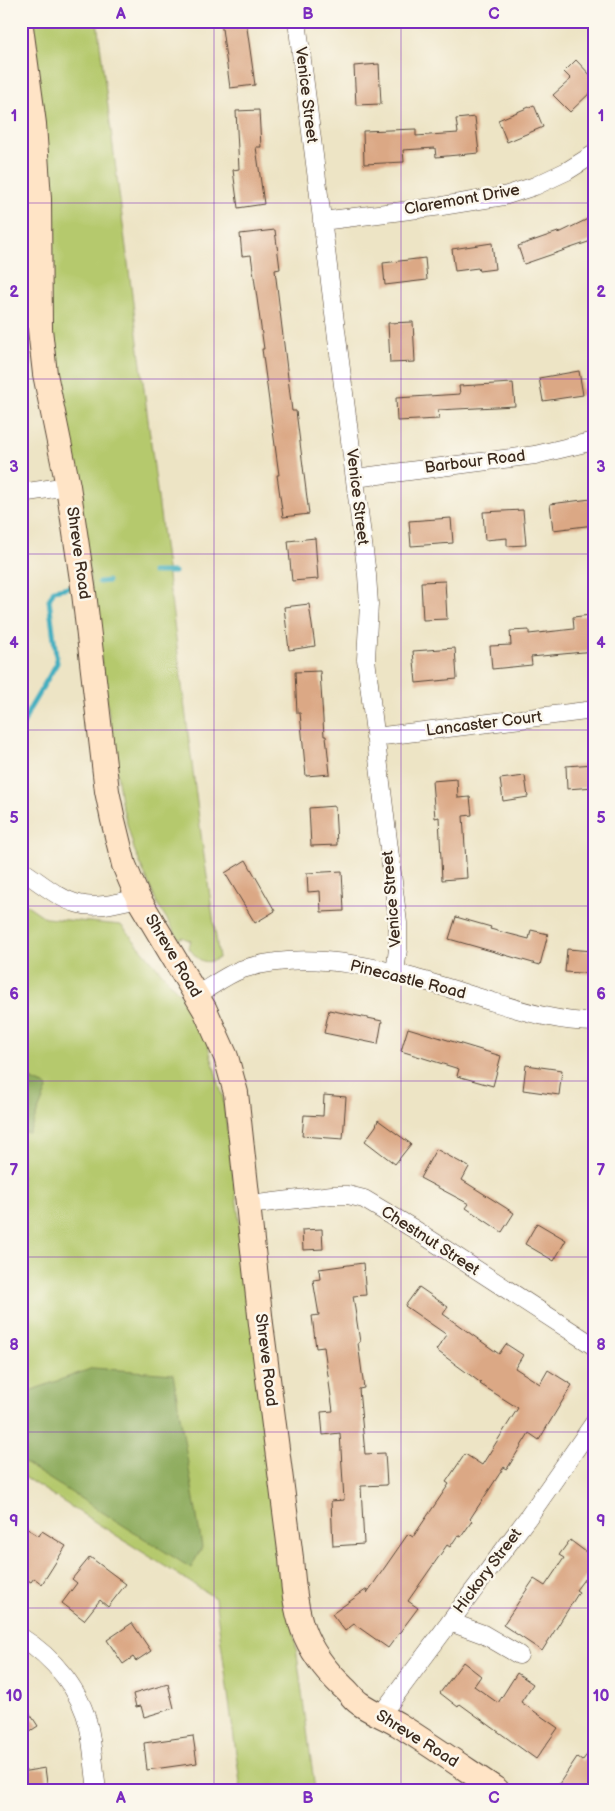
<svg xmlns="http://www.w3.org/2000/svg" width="615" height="1811" font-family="'Balsamiq Sans',sans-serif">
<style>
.green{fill:#b5c96d;stroke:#787a46}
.forest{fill:#90ad60;stroke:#666c3f}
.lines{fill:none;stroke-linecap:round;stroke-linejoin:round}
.stream{stroke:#42afc0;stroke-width:5}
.building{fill:#dba885}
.minor-casing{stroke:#564637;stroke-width:19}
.secondary-casing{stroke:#564637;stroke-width:26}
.minor{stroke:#fff;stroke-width:18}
.secondary{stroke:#ffe4c6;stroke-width:24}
.grid{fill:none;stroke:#7b2cbf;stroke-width:1;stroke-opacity:0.55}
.labels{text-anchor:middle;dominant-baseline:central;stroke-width:5;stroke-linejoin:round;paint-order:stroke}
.street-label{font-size:16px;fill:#3b2a1e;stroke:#fbf7ec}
.neatline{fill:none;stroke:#7b2cbf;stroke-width:2}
.grid-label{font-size:16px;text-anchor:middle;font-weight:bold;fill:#7b2cbf}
</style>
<rect width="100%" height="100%" fill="#fbf7ec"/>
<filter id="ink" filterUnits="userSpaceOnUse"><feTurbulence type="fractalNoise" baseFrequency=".02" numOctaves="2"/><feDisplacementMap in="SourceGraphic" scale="10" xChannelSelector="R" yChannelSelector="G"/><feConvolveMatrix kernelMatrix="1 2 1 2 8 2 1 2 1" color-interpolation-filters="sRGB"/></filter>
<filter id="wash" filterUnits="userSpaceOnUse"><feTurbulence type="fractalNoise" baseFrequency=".0096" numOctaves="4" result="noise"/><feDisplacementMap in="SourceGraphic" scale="20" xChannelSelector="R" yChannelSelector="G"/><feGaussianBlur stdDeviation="1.12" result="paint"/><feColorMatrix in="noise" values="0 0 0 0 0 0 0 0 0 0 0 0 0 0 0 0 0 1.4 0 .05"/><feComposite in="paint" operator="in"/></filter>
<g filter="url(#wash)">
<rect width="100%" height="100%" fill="#ede4c5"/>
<!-- green -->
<path class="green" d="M28 21H97L202 842 219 958C204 966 198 960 189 948L191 941 182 937 179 939 157 903 134 849 121 802 77 487 52 365Z
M21 901 46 918 121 925 190 1006 205 1035 223 1098 315 1790H241L215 1598 21 1475Z"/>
<!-- forest -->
<path class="forest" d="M21 1075 48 1087 29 1133 21 1131Z
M93 1368 173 1374 202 1547 191 1568 21 1461V1394Z"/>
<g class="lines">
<!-- stream -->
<path class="stream" d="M153 572H174
M99 582 108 581
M21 730 29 710 57 663 49 600 54 590 69 587"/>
</g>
<g id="blocks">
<!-- building -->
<path class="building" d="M221 21H246L255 85 230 88Z
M576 60 594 79V89L570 112 553 95 571 79 564 72Z
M379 64 381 104 356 105 354 66Z
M534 105 543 127 507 142 498 120Z
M259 110 261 147H256L264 204 238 208 233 170 239 169 236 111Z
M475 117 479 153 436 157 435 148 403 150 404 162 364 164 363 131 416 129V136L458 133 456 119Z
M594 216V240L524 264 518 246 558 232 559 233Z
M275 230 280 269 275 270 282 328 292 411H296L309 514 283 517 277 475H279L262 349H264L251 255 242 256 240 234Z
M492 243 495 269 479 271 478 268 455 271 452 249Z
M425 258 427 280 385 285 383 263Z
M413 322 415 362 390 363 388 323Z
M579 371 583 395 543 401 539 378Z
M513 383 515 406 438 410 439 419 397 421 396 398 460 394 459 386Z
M591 499 594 525 553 530 550 504Z
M523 510 526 545 507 546V538L485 540 483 512Z
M451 518 453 543 411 546 409 521Z
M315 538 318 579 292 581 288 541Z
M445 581 447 619 423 620 421 582Z
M309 604 315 646 289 650 284 607Z
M591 615 594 651 531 657 532 665 492 669 490 646 511 645 510 631 529 630V634L574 629 573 617Z
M455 648 457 679 416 683 413 651Z
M320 671 324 736H326L330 774 306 776 300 713H297L295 672Z
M594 764V787L567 789 566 766Z
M525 776 528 797 503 801 500 779Z
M457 779 458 798 470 797 472 815 463 816 467 878 442 880 439 817 435 818 432 781Z
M335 806 337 845 311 846 309 808Z
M246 860 275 911 255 923 225 873Z
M342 871 344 911 321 912 320 891 308 892 307 873Z
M456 917 491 927 490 929 529 939 531 930 548 934 540 965 449 939Z
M567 949 594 951V974L565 972Z
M329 1010 382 1021 378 1044 324 1033Z
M408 1028 501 1056 493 1086 457 1076 459 1069 401 1051Z
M526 1065 562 1070 559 1095 523 1090Z
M324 1095 346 1097 343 1139 302 1136 304 1115 323 1116Z
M378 1120 411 1144 395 1164 365 1141 376 1126Z
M436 1149 469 1167 462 1180 514 1213 502 1232 466 1208 469 1204 420 1178Z
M537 1223 566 1240 554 1261 525 1244Z
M322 1229 323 1249 303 1250 302 1230Z
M363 1263 366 1295 353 1296 360 1342 358 1343 364 1388 359 1389 365 1454 385 1453 387 1485 361 1486 364 1544 333 1546 331 1501 344 1500 340 1433 323 1435 321 1412 333 1411 324 1347 316 1348 312 1316 319 1315 313 1280 320 1279 319 1269Z
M419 1287 448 1307 443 1314 499 1354 506 1344 523 1355 515 1368 540 1384 548 1370 572 1385 539 1440 529 1433 507 1469 504 1467 470 1519 472 1521 461 1537 458 1535 450 1547 447 1545 408 1601 418 1608 388 1648 354 1624 345 1631 332 1614 367 1589V1593L408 1534 413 1537 449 1484 446 1482 465 1454 482 1465 518 1408 480 1384 481 1383 436 1350 447 1335 405 1306Z
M21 1525 39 1536 42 1531 66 1546 42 1584 34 1578 31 1582 21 1576Z
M570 1540 594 1558V1566L576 1590 579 1592 542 1651 503 1625 534 1579 545 1586 564 1558 559 1555Z
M90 1557 126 1584 108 1607 100 1600 84 1620 62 1603 77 1583 72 1579Z
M132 1623 151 1651 136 1661 133 1657 123 1664 107 1640Z
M463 1662 481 1676 474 1686 498 1703 517 1673 533 1684 521 1702 558 1728 536 1759 460 1704 458 1707 440 1693Z
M168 1684 174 1708 144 1717 141 1706 136 1707 133 1694Z
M21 1700 38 1726 21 1737Z
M193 1736 197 1763 147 1770 144 1743Z
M594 1746V1790H567L559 1784 577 1757 582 1761Z
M45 1768 48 1790H21V1772Z"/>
</g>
</g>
<g filter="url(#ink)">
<use href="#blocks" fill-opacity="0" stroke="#564637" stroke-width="1"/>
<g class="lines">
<!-- minor casing -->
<g class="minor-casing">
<path id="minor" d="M297 21 367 575 369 604 366 659 398 923V949L395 973
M322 221 442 206 504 196 535 186 567 171 594 154
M355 478 535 455 594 441
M21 493 68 486
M375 737 594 710
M21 870C39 881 58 899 79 904 98 909 120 902 138 898
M197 995C211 987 227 974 243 969 326 943 418 980 497 1003 529 1013 561 1022 594 1022
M248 1205 332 1195H348L364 1199 414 1229 594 1346
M450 1622 483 1634 519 1655
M21 1637C53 1657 81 1690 89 1728 93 1748 94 1769 97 1790
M380 1716 529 1516 594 1423"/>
</g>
<!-- secondary casing -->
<g class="secondary-casing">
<path id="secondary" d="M21 27 34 124 39 199 40 329 45 374 68 486 84 593 107 791 113 820 124 865 138 898 205 1010 226 1057 236 1093 261 1324 291 1558C295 1615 301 1647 343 1687 349 1692 353 1699 359 1703 371 1712 386 1717 399 1725 432 1746 464 1768 497 1790"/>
</g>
<!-- minor -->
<use href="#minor" class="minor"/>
<!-- secondary -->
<use href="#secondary" class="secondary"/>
</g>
</g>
<!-- grid -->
<path class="grid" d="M214 21V1790M401 21V1790M21 203H594M21 379H594M21 554H594M21 730H594M21 906H594M21 1081H594M21 1257H594M21 1432H594M21 1608H594"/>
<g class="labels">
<!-- street labels -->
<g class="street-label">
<text transform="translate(306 95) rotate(83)">Venice Street</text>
<text transform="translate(462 200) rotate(-10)">Claremont Drive</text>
<text transform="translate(475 462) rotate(-7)">Barbour Road</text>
<text transform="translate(357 497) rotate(83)">Venice Street</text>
<text transform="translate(78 553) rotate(82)">Shreve Road</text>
<text transform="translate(484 724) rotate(-7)">Lancaster Court</text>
<text transform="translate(392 899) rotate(-95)">Venice Street</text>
<text transform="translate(173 956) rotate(59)">Shreve Road</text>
<text transform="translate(408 980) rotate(14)">Pinecastle Road</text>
<text transform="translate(430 1241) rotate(33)">Chestnut Street</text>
<text transform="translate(266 1360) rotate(83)">Shreve Road</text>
<text transform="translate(488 1571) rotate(-53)">Hickory Street</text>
<text transform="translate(417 1739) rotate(32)">Shreve Road</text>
</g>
</g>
<!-- margin -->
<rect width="615" height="1811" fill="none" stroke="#fbf7ec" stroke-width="55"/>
<rect x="28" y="28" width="560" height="1756" class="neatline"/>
<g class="grid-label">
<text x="121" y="19">A</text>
<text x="308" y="19">B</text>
<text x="494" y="19">C</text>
<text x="14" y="121">1</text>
<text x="601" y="121">1</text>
<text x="14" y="297">2</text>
<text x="601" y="297">2</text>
<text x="14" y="472">3</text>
<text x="601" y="472">3</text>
<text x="14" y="648">4</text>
<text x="601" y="648">4</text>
<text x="14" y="823">5</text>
<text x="601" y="823">5</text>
<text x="14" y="999">6</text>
<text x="601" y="999">6</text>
<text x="14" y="1175">7</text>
<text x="601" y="1175">7</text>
<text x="14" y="1350">8</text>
<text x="601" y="1350">8</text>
<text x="14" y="1526">9</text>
<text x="601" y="1526">9</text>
<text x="14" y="1701">10</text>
<text x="601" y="1701">10</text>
<text x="121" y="1803">A</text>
<text x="308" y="1803">B</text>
<text x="494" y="1803">C</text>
</g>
</svg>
